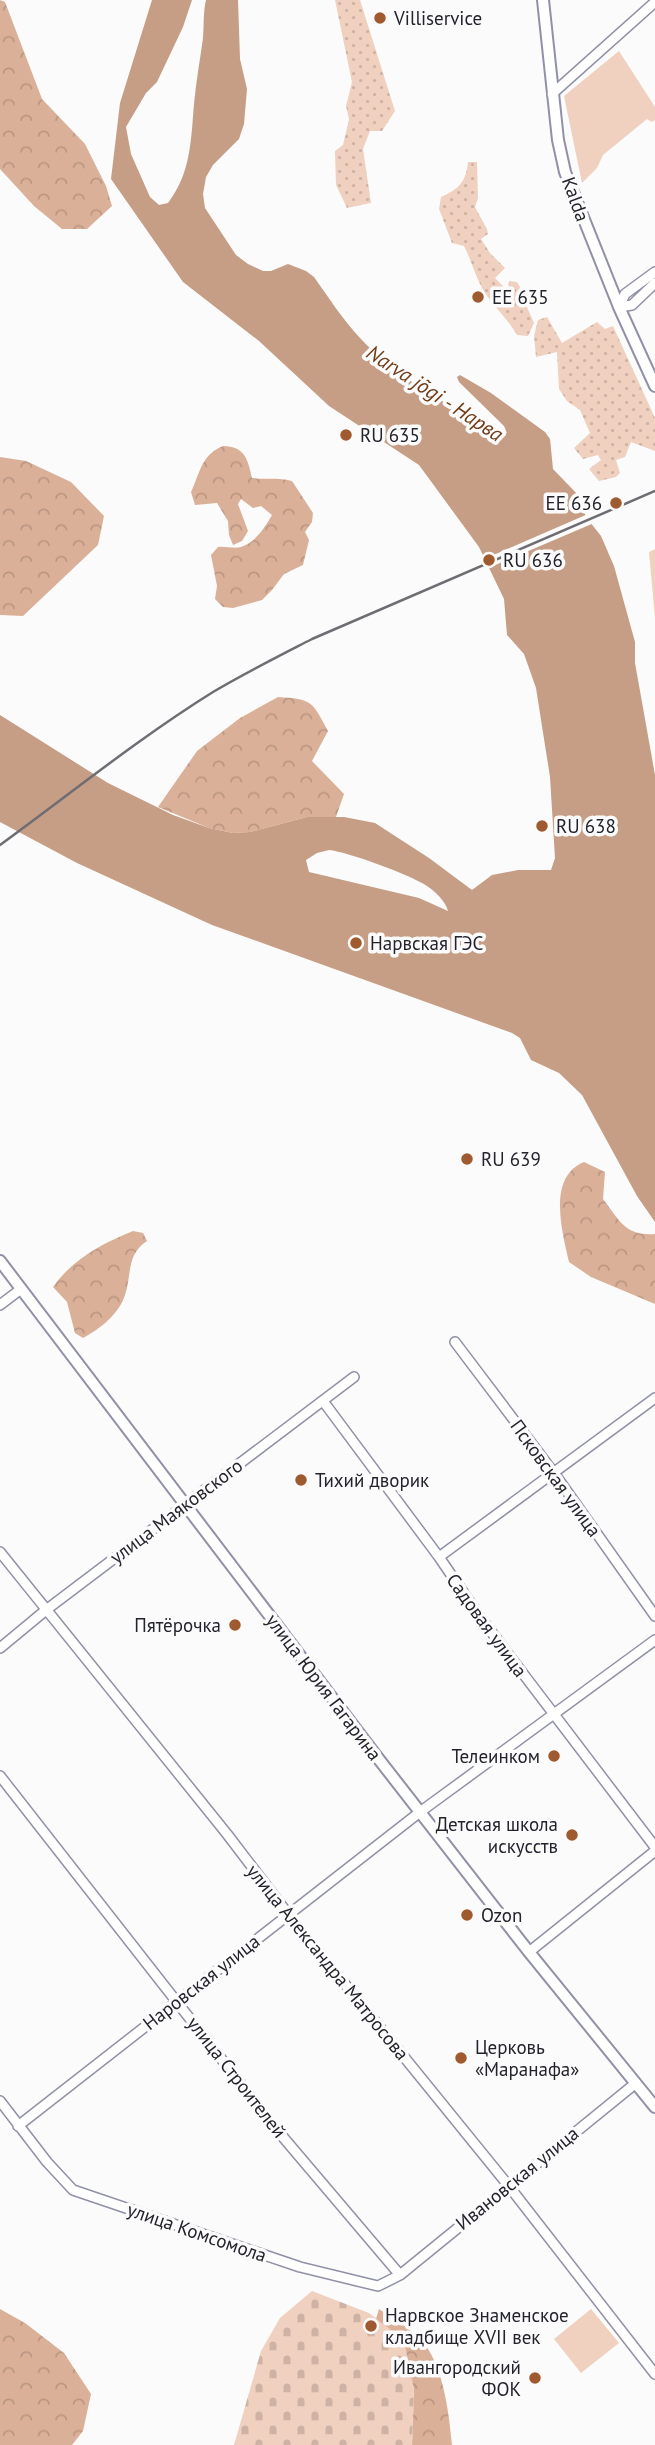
<svg xmlns="http://www.w3.org/2000/svg" width="655" height="2445" font-family="'PT Sans',sans-serif">
<style>
.grass{fill:url(#grass-dots)}
.forest{fill:url(#forest-crowns)}
.cemetery{fill:url(#cemetery-stones)}
.park{fill:#f0d0bf}
.water{fill:#c69d85;fill-rule:evenodd}
.pier{fill:#fbfbfb}
.lines{fill:none;stroke-linecap:round;stroke-linejoin:round}
.minor-casing{stroke:#9091a7;stroke-width:12}
.tertiary-casing{stroke:#9091a7;stroke-width:14}
.minor{stroke:#fff;stroke-width:9}
.tertiary{stroke:#fff;stroke-width:10}
.rail{stroke:#6d6d73;stroke-width:2.5}
.poi-dot{fill:#a05a2f;stroke:#fbfbfb;stroke-width:2.5}
.labels{text-anchor:middle;dominant-baseline:central;stroke-width:7;stroke-linejoin:round;paint-order:stroke}
.poi-label{font-size:19px;fill:#23232c;stroke:#fbfbfb;text-anchor:start}
.street-label{font-size:19px;fill:#23232c;stroke:#fbfbfb}
.water-label{font-size:21px;font-style:italic;fill:#713b18;stroke:#fbfbfb}
</style>
<defs>
<pattern id="grass-dots" width="8" height="8" patternUnits="userSpaceOnUse" patternTransform="scale(1.75)"><rect width="8" height="8" fill="#f0d0bf"/><path d="M2 2h.1M6 6h.1" fill="none" stroke="#ceb2a4" stroke-width="1.8" stroke-linecap="round"/></pattern>
<pattern id="forest-crowns" width="20" height="18" patternUnits="userSpaceOnUse" patternTransform="scale(1.75)"><rect width="20" height="18" fill="#dab098"/><path d="M2 6a3 3 0 1 1 6 0M12 15a3 3 0 1 1 6 0" fill="none" stroke="#bb9783"/></pattern>
<pattern id="cemetery-stones" width="16" height="16" patternUnits="userSpaceOnUse" patternTransform="scale(1.75)"><rect width="16" height="16" fill="#f0d0bf"/><path d="M2 7V4a2 2 0 0 1 4 0v3zM10 15v-3a2 2 0 0 1 4 0v3z" fill="#ceb2a4"/></pattern>
</defs>
<rect width="100%" height="100%" fill="#fbfbfb"/>
<!-- grass -->
<path class="grass" d="M335 0H360L395 111 382 131H370L363 149 371 203 347 208 336 185 335 151 343 145 349 119 346 106 352 82Z
M468 162H477L478 198 475 207 487 229 488 234 481 239 490 253 505 268 495 278 504 287 508 289 509 281 517 282 520 287 516 299 523 298 534 323 528 336 517 335C507 317 491 305 481 286 474 273 471 259 464 246L452 243 439 209 441 197C459 189 466 182 468 162Z
M547 317 562 343 597 322 605 329 613 326 655 418V451L631 442 625 457 616 460 620 473 616 477 599 481 589 469 601 460 598 455 583 459 574 448 590 433 580 410 567 401 559 389 557 352 536 357 534 336 538 320Z"/>
<!-- forest -->
<path class="forest" d="M0 0 5 2 42 99 85 144 106 186 112 206 87 229H62L34 206 0 169Z
M223 446C245 446 248 460 252 478 265 480 278 477 292 481L313 513 312 522 305 532 309 540 303 565 284 574 272 590 262 600 233 608 223 607 215 599 217 586 211 555 218 547C226 546 233 549 241 547 256 542 265 527 272 515L261 506 253 508 241 499 238 504 248 531 242 541 233 545 229 535 228 521 217 503 195 505 191 492C200 473 201 455 223 446Z
M0 457 26 461 71 482 104 516 98 545 23 616 0 615Z
M278 697C312 699 312 701 328 731L312 761 344 794 336 817H307L250 832 233 833 209 828 158 807 197 751 240 718Z
M584 1162 605 1172 603 1199C620 1221 625 1236 655 1234V1304L591 1277 569 1262C562 1231 547 1177 584 1162Z
M133 1231 143 1233 147 1241C126 1255 132 1274 125 1295 119 1314 100 1329 83 1338L75 1333 67 1302 53 1287C73 1259 101 1244 133 1231Z
M0 2309 25 2323 64 2353 91 2394 83 2431 72 2445H0Z
M379 2309C394 2320 415 2330 426 2346 444 2371 449 2414 452 2445H412L414 2389 376 2319Z"/>
<!-- cemetery -->
<path class="cemetery" d="M312 2291 369 2313 404 2340 414 2389 412 2445H234L261 2351 280 2318Z"/>
<!-- park -->
<path class="park" d="M619 51 655 107V120L652 122 647 119 603 155 597 168 582 183 564 96Z
M655 549V618L649 552Z
M591 2309 619 2343 581 2373 554 2339Z"/>
<!-- water -->
<path class="water" d="M152 0H192L183 27 157 82 146 93 126 127 131 154 150 197 159 205 168 203C191 173 191 140 194 104 196 82 200 60 203 38 204 26 203 13 206 0H238L240 59 247 89 244 124 239 139 213 165 206 177 203 194 205 208 236 255 248 264 263 271H271L288 264 306 271 314 277C329 298 343 320 360 338 396 377 458 413 507 433L504 426 459 382 457 377 460 375 491 393 545 432 550 439 553 469 579 496 586 517 601 536 614 566 635 642V663L655 775V1222L637 1196 582 1095 559 1073 531 1060 520 1038 512 1033 212 925 77 863 0 822V715L108 783 173 815 209 828 233 833 250 832 307 817H344L375 823 429 858 472 890 492 875 518 870H551L555 858 550 777 536 688 524 654 507 635 504 599 479 547 419 465 329 406 259 341 183 282 111 179 120 103ZM329 850C348 852 411 875 427 886 435 891 446 902 448 911L419 898 309 872 306 860 317 853Z"/>
<!-- pier -->
<path class="pier" d="M588 514 594 523 486 569 482 560Z"/>
<g class="lines">
<!-- minor casing -->
<g class="minor-casing">
<path id="minor" d="M552 94 655 2
M619 307 625 294 655 272
M619 307 632 305 655 283
M0 1305 21 1289
M455 1342 554 1473 655 1616
M323 1401 439 1557 480 1617 655 1847
M0 1552 227 1834 288 1914 508 2185 655 2374
M439 1557 655 1398
M0 1648 46 1610 354 1377
M0 1776 277 2130 400 2275
M529 1952 655 1851
M0 2101 47 2162 73 2190 300 2267 378 2286 400 2275 636 2083
M18 2126 420 1812 655 1640"/>
</g>
<!-- tertiary casing -->
<g class="tertiary-casing">
<path id="tertiary" d="M543 0 558 140 565 172 619 307 655 386
M0 1261 374 1753 529 1952 655 2107"/>
</g>
<!-- minor -->
<use href="#minor" class="minor"/>
<!-- tertiary -->
<use href="#tertiary" class="tertiary"/>
<!-- rail -->
<path class="rail" d="M0 845C70 794 139 738 213 692 245 673 279 656 312 639L655 491"/>
</g>
<!-- markers -->
<g class="poi-dot">
<circle cx="380" cy="18" r="7"/>
<circle cx="478" cy="297" r="7"/>
<circle cx="346" cy="435" r="7"/>
<circle cx="616" cy="503" r="7"/>
<circle cx="489" cy="560" r="7"/>
<circle cx="542" cy="826" r="7"/>
<circle cx="356" cy="943" r="7"/>
<circle cx="467" cy="1159" r="7"/>
<circle cx="301" cy="1480" r="7"/>
<circle cx="235" cy="1625" r="7"/>
<circle cx="554" cy="1756" r="7"/>
<circle cx="572" cy="1835" r="7"/>
<circle cx="467" cy="1915" r="7"/>
<circle cx="461" cy="2058" r="7"/>
<circle cx="371" cy="2326" r="7"/>
<circle cx="535" cy="2378" r="7"/>
</g>
<g class="labels">
<!-- poi labels -->
<g class="poi-label">
<text x="394" y="18">Villiservice</text>
<text x="492" y="297">EE 635</text>
<text x="360" y="435">RU 635</text>
<text x="602" y="503" text-anchor="end">EE 636</text>
<text x="503" y="560">RU 636</text>
<text x="556" y="826">RU 638</text>
<text x="370" y="943">Нарвская ГЭС</text>
<text x="481" y="1159">RU 639</text>
<text x="315" y="1480">Тихий дворик</text>
<text x="221" y="1625" text-anchor="end">Пятёрочка</text>
<text x="540" y="1756" text-anchor="end">Телеинком</text>
<text x="558" y="1824" text-anchor="end">Детская школа<tspan x="558" dy="22">искусств</tspan></text>
<text x="481" y="1915">Ozon</text>
<text x="475" y="2047">Церковь<tspan x="475" dy="22">«Маранафа»</tspan></text>
<text x="385" y="2315">Нарвское Знаменское<tspan x="385" dy="22">кладбище XVII век</tspan></text>
<text x="521" y="2367" text-anchor="end">Ивангородский<tspan x="521" dy="22">ФОК</tspan></text>
</g>
<!-- street labels -->
<g class="street-label">
<text transform="translate(576 199) rotate(70)">Kalda</text>
<text transform="translate(556 1478) rotate(54)">Псковская улица</text>
<text transform="translate(176 1511) rotate(-37)">улица Маяковского</text>
<text transform="translate(487 1625) rotate(54)">Садовая улица</text>
<text transform="translate(324 1687) rotate(53)">улица Юрия Гагарина</text>
<text transform="translate(328 1962) rotate(51)">улица Александра Матросова</text>
<text transform="translate(201 1982) rotate(-38)">Наровская улица</text>
<text transform="translate(237 2077) rotate(52)">улица Строителей</text>
<text transform="translate(517 2178) rotate(-39)">Ивановская улица</text>
<text transform="translate(197 2232) rotate(19)">улица Комсомола</text>
</g>
<!-- water labels -->
<g class="water-label">
<text transform="translate(435 393) rotate(33)">Narva jõgi - Нарва</text>
</g>
</g>
</svg>
